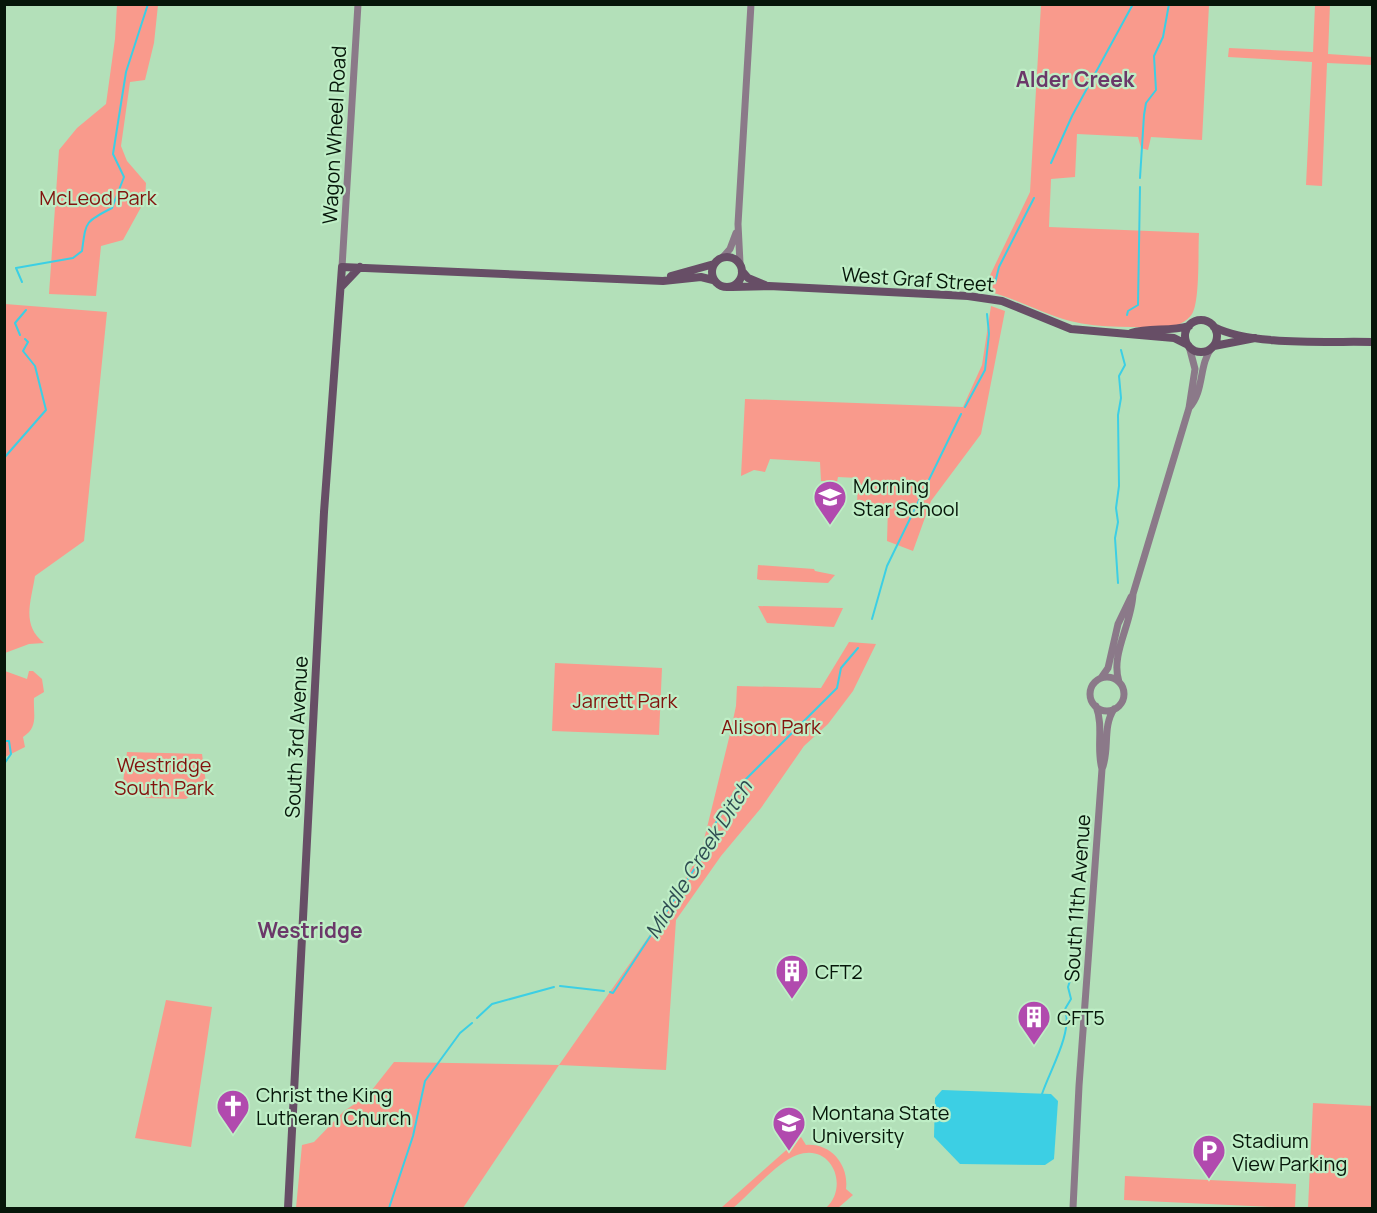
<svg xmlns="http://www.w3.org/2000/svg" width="1377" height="1213" font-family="Manrope,sans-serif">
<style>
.green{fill:#f99a8c}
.water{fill:#3ccfe4}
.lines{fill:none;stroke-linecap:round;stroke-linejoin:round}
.stream{stroke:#3ccfe4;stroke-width:2}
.tertiary{stroke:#8b7989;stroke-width:7}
.secondary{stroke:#674e66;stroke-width:8}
.labels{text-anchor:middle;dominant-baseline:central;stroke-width:4.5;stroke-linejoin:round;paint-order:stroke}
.street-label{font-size:20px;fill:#061609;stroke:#bfeec6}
.park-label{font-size:20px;fill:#82120d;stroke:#bfeec6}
.poi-label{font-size:20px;fill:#061609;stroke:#bfeec6;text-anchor:start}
.neighbourhood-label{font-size:21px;font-weight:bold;fill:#6b3869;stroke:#bfeec6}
.water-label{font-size:21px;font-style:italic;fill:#2f4d52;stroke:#bfeec6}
</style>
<rect width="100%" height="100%" fill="#b3e0b9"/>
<!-- green -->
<path class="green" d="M1330 4 1328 54 1372 57V65L1327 63 1322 186 1306 185 1312 62 1228 57 1229 48 1313 52 1315 5Z
M117 5H158L154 43 145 80 130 82 121 146 127 161 146 183 145 200 123 240 101 246 96 296 49 294 59 150 77 128 106 104 115 39Z
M1041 5H1209L1202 140 1151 137 1148 150 1141 148 1138 137 1077 134 1075 177 1051 179 1049 227 1199 233C1198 250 1200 302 1192 314 1187 322 1176 326 1168 328 1136 326 1101 329 1070 321 1041 313 1016 298 983 290L1030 192Z
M5 304 107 312 84 541 35 576C31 602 21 625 44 643L29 644 5 653Z
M991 306 1005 311 981 434 931 501 913 551 887 541 888 507 857 505 858 478 838 477 837 482 821 481 820 462 770 459 765 472 754 470 741 476 745 399 963 407 982 365Z
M758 565 814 569 815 571 835 575 828 583 760 580 757 579Z
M758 606 843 608 834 627 767 623Z
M849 642 876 644 853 691 828 724 804 746 761 808 721 856 676 920 666 1070 559 1065 463 1208H296L302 1145 314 1142 344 1111 368 1095 394 1062 559 1065 663 916 701 852 730 734 736 706 737 686 821 688Z
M555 663 662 668 659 735 552 731Z
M5 671 27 679 29 671H33L42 679 44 692 34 698C33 714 39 727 23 737L25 747 5 757Z
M127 752 202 754 206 783 186 799 146 798 123 782Z
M166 1000 212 1007 191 1147 135 1138Z
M1313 1103 1372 1106V1208H1308Z
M801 1137 806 1145C831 1143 849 1165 846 1189L853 1195 838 1208H826C850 1186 831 1142 797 1155 777 1162 750 1194 733 1208H721Z
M1125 1176 1296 1184 1295 1208 1124 1200Z"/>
<!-- water -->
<path class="water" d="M942 1090 1051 1094 1058 1101 1054 1159 1045 1165 960 1164 934 1137 935 1098Z"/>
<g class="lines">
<!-- stream -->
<path class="stream" d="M1051 163 1072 116 1133 4
M1140 178 1144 115 1146 103 1156 90 1154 56 1163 37 1169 4
M22 282 16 268 73 258 82 251C86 222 84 222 112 208L124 177 113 154 126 72 148 4
M995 283 999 267 1034 198
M1127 315 1128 311 1138 305 1140 187
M20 335 15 323 26 310
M965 407 985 370 989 334 987 314
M4 458 46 410 35 366 23 351 28 342 25 339
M1118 583 1115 538 1118 522 1116 508 1119 486 1118 415 1121 398 1119 376 1125 365 1121 350
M4 586V602
M872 619 887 566 961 414
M4 741H9L11 754 4 764
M560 986 604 991
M610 992 613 993 701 859 715 824 738 787 837 688 841 668 858 648
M477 1018 492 1004 554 987
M1042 1094C1050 1070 1073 1032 1065 1009L1071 999 1068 987 1073 971
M389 1208 413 1136 425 1081 460 1033 472 1023"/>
<!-- tertiary -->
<path class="tertiary" d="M723 257 730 249 736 233
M740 263 738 224 751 4
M342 267 358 4
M1189 408C1205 390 1198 366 1212 347
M1090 694a17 17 0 1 1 34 0a17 17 0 1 1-34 0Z
M1101 678 1108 668 1118 624 1131 597
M1119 682C1110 654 1132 624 1133 594L1189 408 1195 369 1189 346
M1102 769C1110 750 1102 727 1114 709
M1073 1208 1079 1086 1102 769C1096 748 1104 727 1096 706"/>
<!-- secondary -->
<path class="secondary" d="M712 272a15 15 0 1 1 30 0a15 15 0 1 1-30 0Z
M742 271 748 278 765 285
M671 276 714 264
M341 287 360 267
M732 287 769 286 968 296 1002 301 1071 329 1174 338 1188 345
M1185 336a16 16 0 1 1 32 0a16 16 0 1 1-32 0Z
M1214 327C1251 346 1329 341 1372 342
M1131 333C1150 327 1169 332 1189 326
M1214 346 1255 338
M288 1208 324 512 342 267 663 281 701 277 713 280"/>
</g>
<!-- icons -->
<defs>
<g id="school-pin" transform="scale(1.725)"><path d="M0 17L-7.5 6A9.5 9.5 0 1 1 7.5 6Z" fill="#b14aae" stroke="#bfeec6"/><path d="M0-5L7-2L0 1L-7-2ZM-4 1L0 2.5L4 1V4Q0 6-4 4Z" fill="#fff"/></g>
<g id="building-pin" transform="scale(1.725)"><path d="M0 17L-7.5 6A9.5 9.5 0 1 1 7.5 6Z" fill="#b14aae" stroke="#bfeec6"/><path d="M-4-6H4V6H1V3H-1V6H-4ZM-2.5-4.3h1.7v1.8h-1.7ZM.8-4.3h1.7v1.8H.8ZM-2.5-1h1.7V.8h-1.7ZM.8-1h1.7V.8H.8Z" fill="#fff"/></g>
<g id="church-pin" transform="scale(1.725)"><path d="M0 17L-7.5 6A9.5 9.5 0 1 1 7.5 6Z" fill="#b14aae" stroke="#bfeec6"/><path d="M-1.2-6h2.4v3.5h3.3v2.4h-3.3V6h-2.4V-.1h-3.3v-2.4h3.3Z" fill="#fff"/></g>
<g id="university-pin" transform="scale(1.725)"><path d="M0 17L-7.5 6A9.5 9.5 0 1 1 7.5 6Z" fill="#b14aae" stroke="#bfeec6"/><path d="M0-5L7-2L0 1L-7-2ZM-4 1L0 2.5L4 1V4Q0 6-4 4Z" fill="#fff"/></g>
<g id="parking-pin" transform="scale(1.725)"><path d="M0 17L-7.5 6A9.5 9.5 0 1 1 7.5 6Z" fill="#b14aae" stroke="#bfeec6"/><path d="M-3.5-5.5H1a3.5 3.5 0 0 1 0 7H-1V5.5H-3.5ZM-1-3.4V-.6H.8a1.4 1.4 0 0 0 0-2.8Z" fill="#fff"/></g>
</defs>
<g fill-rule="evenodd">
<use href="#school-pin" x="830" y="497"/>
<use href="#building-pin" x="792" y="971"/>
<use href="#building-pin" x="1034" y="1017"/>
<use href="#church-pin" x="233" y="1106"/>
<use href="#university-pin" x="789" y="1123"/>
<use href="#parking-pin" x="1209" y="1151"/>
</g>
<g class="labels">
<!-- street labels -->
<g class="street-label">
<text transform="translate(334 135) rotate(-87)">Wagon Wheel Road</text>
<text transform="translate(918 279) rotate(4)">West Graf Street</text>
<text transform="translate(296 737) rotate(-87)">South 3rd Avenue</text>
<text transform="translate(1077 898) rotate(-86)">South 11th Avenue</text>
</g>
<!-- park labels -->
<g class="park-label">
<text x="98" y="197">McLeod Park</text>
<text x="625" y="700">Jarrett Park</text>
<text x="771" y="726">Alison Park</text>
<text x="164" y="764">Westridge<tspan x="164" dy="23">South Park</tspan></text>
</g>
<!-- poi labels -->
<g class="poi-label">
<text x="853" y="485">Morning<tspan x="853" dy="23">Star School</tspan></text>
<text x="815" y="971">CFT2</text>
<text x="1057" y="1017">CFT5</text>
<text x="256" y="1094">Christ the King<tspan x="256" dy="23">Lutheran Church</tspan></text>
<text x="812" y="1112">Montana State<tspan x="812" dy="23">University</tspan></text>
<text x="1232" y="1140">Stadium<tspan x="1232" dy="23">View Parking</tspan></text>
</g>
<!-- neighbourhood labels -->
<g class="neighbourhood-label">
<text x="1075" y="79">Alder Creek</text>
<text x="310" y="930">Westridge</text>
</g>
<!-- water labels -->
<g class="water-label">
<text transform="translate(698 859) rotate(-58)">Middle Creek Ditch</text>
</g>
</g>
<!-- border -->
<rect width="1377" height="1213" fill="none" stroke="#061609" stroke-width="12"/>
</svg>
